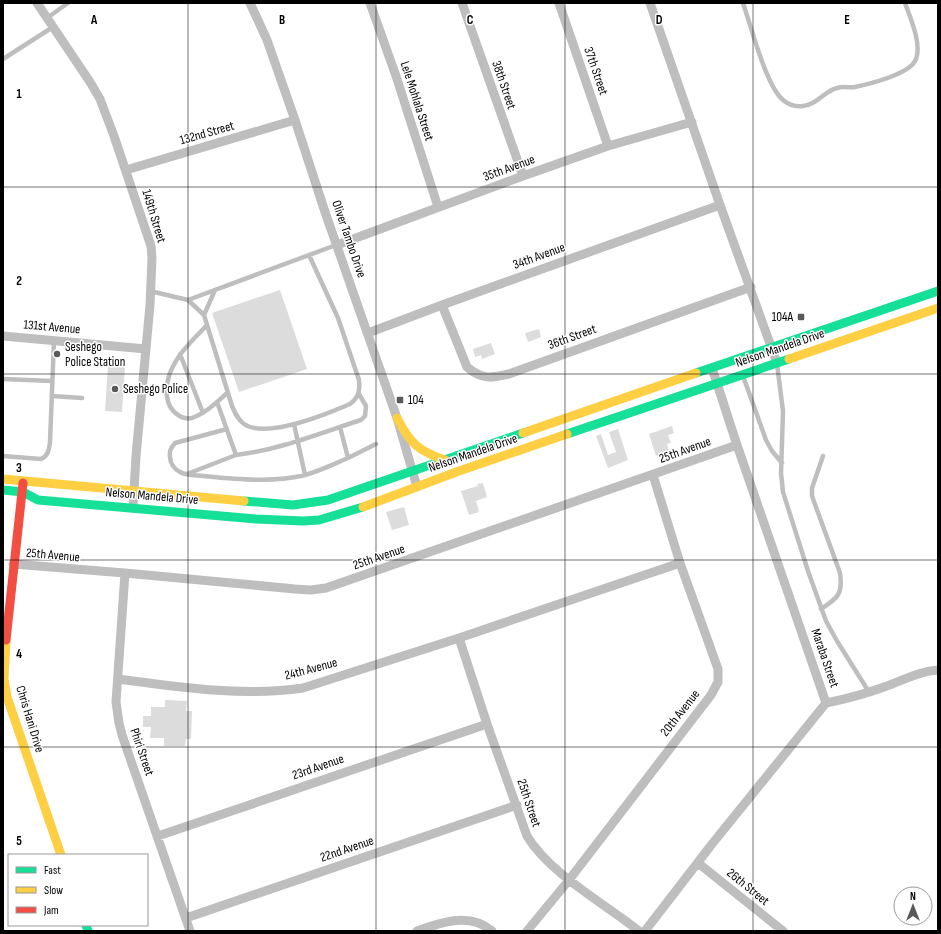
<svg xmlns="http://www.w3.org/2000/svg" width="941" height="934" font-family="'Sofia Sans Condensed',sans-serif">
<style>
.building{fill:#dcdcdc}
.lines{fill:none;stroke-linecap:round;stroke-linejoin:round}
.lane{stroke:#bebebe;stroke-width:4.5}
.street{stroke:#bebebe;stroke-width:9}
.fast{stroke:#16e098;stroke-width:9}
.slow{stroke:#ffcf43;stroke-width:9}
.jam{stroke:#f24e42;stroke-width:9}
.grid{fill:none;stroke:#000;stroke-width:1;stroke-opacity:0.55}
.poi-dot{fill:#595959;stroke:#fff;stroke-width:1.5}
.labels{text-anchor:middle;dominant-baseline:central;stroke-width:3;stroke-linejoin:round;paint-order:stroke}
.street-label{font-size:13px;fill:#000;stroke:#fff}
.poi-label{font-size:13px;fill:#000;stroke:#fff;text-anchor:start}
.grid-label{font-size:13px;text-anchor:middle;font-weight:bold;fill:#000;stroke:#fff;stroke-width:3;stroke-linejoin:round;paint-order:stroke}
</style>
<rect width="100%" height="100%" fill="#fff"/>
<!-- building -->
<path class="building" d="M280 290 307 369 239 392 212 313Z
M539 329 541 337 528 342 525 333Z
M491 343 495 354 482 359 481 355 475 357 473 349Z
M108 366 125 367 122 412 105 411Z
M672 426 674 433 668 435 671 443 667 444 669 451 656 456 649 434Z
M618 429 628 460 608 468 596 436 601 434 608 455 616 452 609 432Z
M483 483 487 497 476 501 479 512 469 515 461 491 478 486 477 484Z
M404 507 409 525 392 530 386 512Z
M165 700 187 701 186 711H192L191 739H186L185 746H164V738H150L151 727H143V716H151V707H165Z"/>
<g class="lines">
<!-- lane -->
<path class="lane" d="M743 3C751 26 766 86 783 100 789 105 796 107 803 106 817 105 824 91 837 88 843 86 849 88 855 87 869 84 911 74 916 59 922 44 910 17 905 3
M47 18 68 3
M3 59 53 27
M150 291 188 300 204 315 232 406C235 413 238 420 244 424 266 439 327 414 350 404 359 397 360 391 359 380L338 318 309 255
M188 300 336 245
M204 315 215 290
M207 325C193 340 178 353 170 373 165 387 164 406 178 415 182 418 187 419 192 418 206 413 217 402 227 393
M180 354 203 413
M777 364 783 411 781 473 783 492 808 571 826 621 837 641 869 692
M743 376 766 440 772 451 782 463
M3 379 52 381
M52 396 82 398
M217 402 236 455C279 450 320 433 361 420L365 416 366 406 359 394
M294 424 305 475
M227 429 175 443C171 448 169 451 170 457 170 463 174 469 180 472 187 476 196 475 204 476 235 479 274 483 305 475 320 471 334 464 348 458L340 427
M3 456 41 459C49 455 49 449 50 442L54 340
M348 458 376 444
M187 474 236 455
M821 609C838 598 843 594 840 573L812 496V488L823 456"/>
<!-- street -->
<path class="street" d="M37 3 90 82 100 99 114 136 151 246 152 258 150 305 136 456 133 508
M250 3 267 40 295 120 325 212 397 418 417 487
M370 3 396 76 438 207
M462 3 523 176
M559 3 608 146
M650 3 720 205 777 363
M126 170 295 120
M337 245 523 176 608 146 692 122
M442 305 467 367C482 380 491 378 509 374L751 287
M368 333 442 305 720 205
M3 336 146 349
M712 368 737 445 826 703
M13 564 125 573 295 589 311 590 326 588 737 445
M125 573 116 702 119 723 122 735 190 931
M459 638 487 724 527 836C549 873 605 904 639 931
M118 679C178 687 242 697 303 688L459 638 680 563
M826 703C846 699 865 694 884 687 902 681 919 671 938 670
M158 836 487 724
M698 863 783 931
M186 918 517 805
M417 931C442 922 470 912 492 931
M527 931 569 880 711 695 718 682V669L680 563 653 475
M645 931 712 844 826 703"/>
<!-- fast -->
<path class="fast" d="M696 373 938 291
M567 434 789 359
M3 490 23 492 38 500 256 519 303 521 319 520 363 507
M244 501 293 505 328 500 523 433
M86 925 88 931"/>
<!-- slow -->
<path class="slow" d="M789 359 938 308
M397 418C410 443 418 451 445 460
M523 433 696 373
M3 479 244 501
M363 507 459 471 567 434
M6 640 4 679 7 697 61 855"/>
<!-- jam -->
<path class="jam" d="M6 640 23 483"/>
</g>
<!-- grid -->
<path class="grid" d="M188 3V931M376 3V931M565 3V931M753 3V931M3 187H938M3 374H938M3 560H938M3 747H938"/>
<!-- markers -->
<g class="poi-dot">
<rect x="797" y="313" width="8" height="8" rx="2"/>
<circle cx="57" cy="354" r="4"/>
<circle cx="115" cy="389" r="4"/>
<rect x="396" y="396" width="8" height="8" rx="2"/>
</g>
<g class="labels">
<!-- street labels -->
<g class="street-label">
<text transform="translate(596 71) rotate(71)">37th Street</text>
<text transform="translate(504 85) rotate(71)">38th Street</text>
<text transform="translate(417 101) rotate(72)">Lele Mohlala Street</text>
<text transform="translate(207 133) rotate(-16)">132nd Street</text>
<text transform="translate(509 168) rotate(-20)">35th Avenue</text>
<text transform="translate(154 216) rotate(73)">149th Street</text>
<text transform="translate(349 239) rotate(71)">Oliver Tambo Drive</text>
<text transform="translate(539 256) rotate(-20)">34th Avenue</text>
<text transform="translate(52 327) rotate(5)">131st Avenue</text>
<text transform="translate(572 337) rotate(-20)">36th Street</text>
<text transform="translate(780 348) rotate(-19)">Nelson Mandela Drive</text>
<text transform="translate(685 450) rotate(-20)">25th Avenue</text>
<text transform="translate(473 453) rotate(-19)">Nelson Mandela Drive</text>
<text transform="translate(152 496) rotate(5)">Nelson Mandela Drive</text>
<text transform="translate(53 555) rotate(5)">25th Avenue</text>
<text transform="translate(379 557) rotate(-19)">25th Avenue</text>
<text transform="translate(825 658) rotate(71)">Maraba Street</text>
<text transform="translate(311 669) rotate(-15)">24th Avenue</text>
<text transform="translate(680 713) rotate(-52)">20th Avenue</text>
<text transform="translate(30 719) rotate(73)">Chris Hani Drive</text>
<text transform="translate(142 752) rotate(71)">Phiri Street</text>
<text transform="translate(318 767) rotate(-19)">23rd Avenue</text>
<text transform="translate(529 803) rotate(71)">25th Street</text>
<text transform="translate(347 849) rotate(-19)">22nd Avenue</text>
<text transform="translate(748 887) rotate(39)">26th Street</text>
</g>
<!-- poi labels -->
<g class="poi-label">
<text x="793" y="317" text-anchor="end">104A</text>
<text x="65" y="347">Seshego<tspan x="65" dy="15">Police Station</tspan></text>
<text x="123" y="389">Seshego Police</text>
<text x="408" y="400">104</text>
</g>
</g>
<g class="grid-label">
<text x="94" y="24">A</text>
<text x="282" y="24">B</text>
<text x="470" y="24">C</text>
<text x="659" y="24">D</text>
<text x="847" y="24">E</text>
<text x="19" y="98">1</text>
<text x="19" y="285">2</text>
<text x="19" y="472">3</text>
<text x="19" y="658">4</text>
<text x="19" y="845">5</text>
</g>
<!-- border -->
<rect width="941" height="934" fill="none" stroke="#000000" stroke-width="8"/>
<!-- legend -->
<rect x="8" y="854" width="140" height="72" fill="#ffffff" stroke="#999999"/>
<rect x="16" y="867" width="20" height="6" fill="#16e098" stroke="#999999"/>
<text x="44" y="874" font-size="12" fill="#000000">Fast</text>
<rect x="16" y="887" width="20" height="6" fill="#ffcf43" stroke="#999999"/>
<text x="44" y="894" font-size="12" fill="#000000">Slow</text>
<rect x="16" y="907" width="20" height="6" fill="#f24e42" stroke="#999999"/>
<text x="44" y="914" font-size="12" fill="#000000">Jam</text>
<!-- north arrow -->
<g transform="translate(913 906)"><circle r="19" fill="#ffffff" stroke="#999999"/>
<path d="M0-3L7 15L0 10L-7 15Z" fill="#595959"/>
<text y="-6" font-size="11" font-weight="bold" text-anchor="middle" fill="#000000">N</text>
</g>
</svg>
